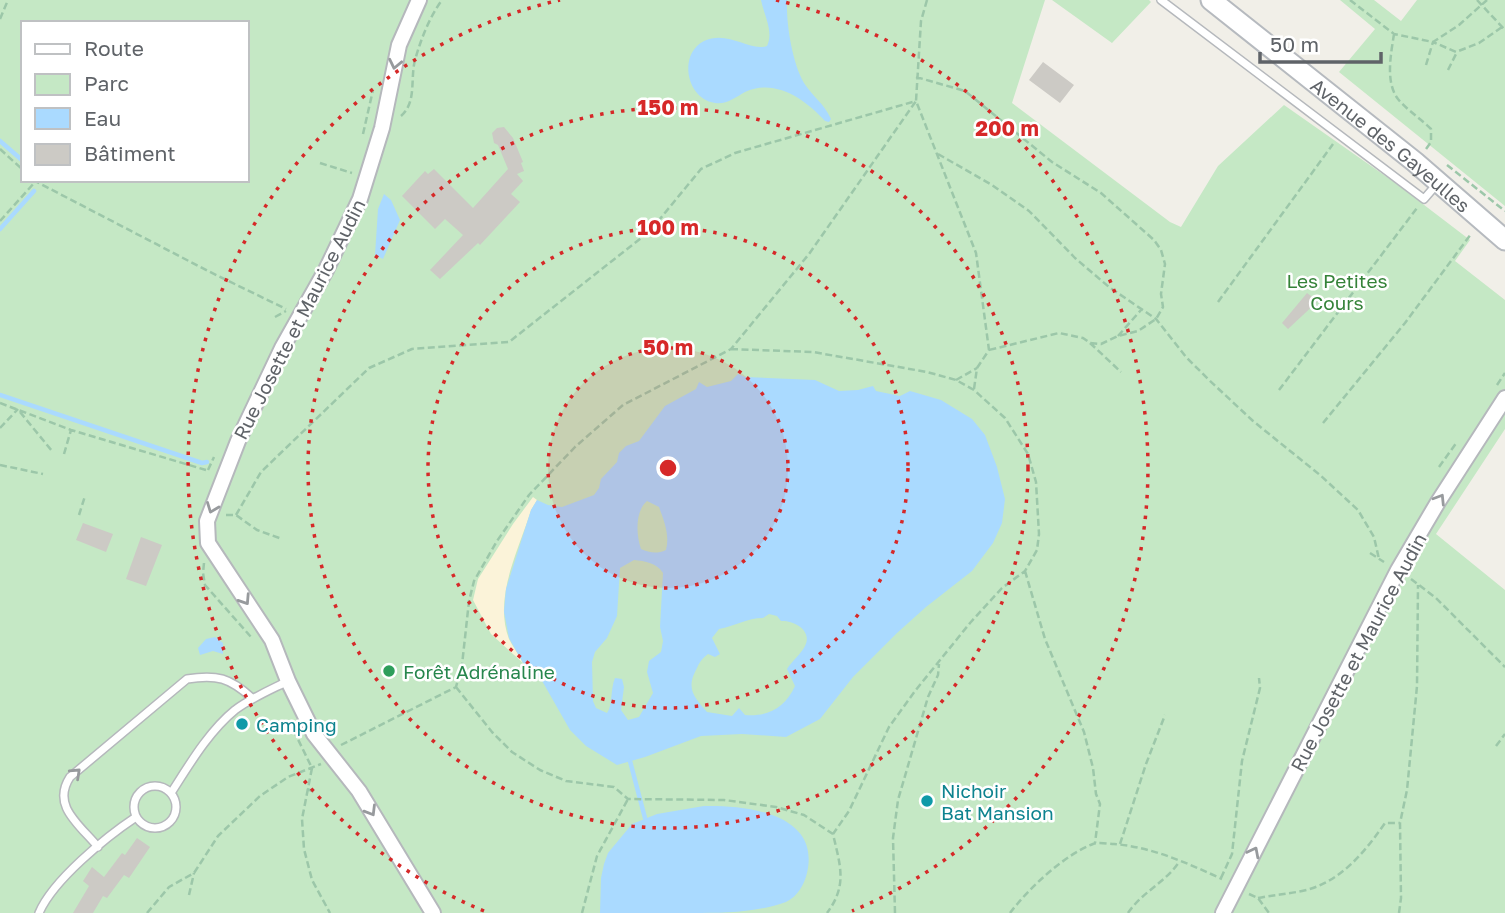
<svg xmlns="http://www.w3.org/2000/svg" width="1505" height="913" font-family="'Golos Text',sans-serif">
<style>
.green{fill:#c5e8c5;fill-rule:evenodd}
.sand{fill:#fbf3d9}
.water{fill:#aadaff;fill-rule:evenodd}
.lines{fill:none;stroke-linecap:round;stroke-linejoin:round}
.stream{stroke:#aadaff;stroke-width:4.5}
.building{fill:#cccac5}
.lane-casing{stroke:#b5b8bc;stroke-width:10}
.street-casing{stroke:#b5b8bc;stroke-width:18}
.secondary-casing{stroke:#b6babf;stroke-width:23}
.path{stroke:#9cc7a9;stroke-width:2.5;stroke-dasharray:7 3.5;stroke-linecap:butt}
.lane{stroke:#fff;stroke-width:7}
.street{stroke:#fff;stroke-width:14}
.secondary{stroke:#fff;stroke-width:19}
.oneway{stroke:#979a9d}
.ring{fill:none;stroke:#d62828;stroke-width:3.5;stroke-dasharray:3.5 7}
.leisure-dot{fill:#2e9e5b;stroke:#fff;stroke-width:2.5}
.culture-dot{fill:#0f9aa8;stroke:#fff;stroke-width:2.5}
.labels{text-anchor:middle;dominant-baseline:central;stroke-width:5;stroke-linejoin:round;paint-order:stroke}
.street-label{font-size:19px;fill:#5f6368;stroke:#fff}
.park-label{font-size:19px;fill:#348238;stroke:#fff}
.leisure-label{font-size:19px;fill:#27864d;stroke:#fff;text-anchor:start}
.culture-label{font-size:19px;fill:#0d838f;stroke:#fff;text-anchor:start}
.centre{fill:#d62828;stroke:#fff;stroke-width:3.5}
.ring-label{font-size:21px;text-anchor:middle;font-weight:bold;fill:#d62828;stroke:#fff;stroke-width:5;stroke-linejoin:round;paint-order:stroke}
</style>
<rect width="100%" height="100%" fill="#f1efe8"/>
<!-- green -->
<path class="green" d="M0 0H1045L1012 103 1170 222 1181 227 1218 166 1284 105 1394 182 1470 240 1455 261 1505 300V429L1436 534 1505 590V913H0ZM23 23H247V180H23Z
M1052 0H1149L1151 2 1112 43Z
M1340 0H1374L1401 21 1417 0H1505V206L1339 72 1375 29Z"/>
<!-- sand -->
<path class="sand" d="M533 497 537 500 531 510C519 550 493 597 509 639 513 647 519 655 523 663L491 634 473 600 478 579 513 524Z"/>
<!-- water -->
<path class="water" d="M761 0H787C786 23 792 62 804 83 812 96 824 103 831 119L829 122 825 121C805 99 775 78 745 92 736 97 726 105 715 103 686 99 678 54 704 41 729 30 749 52 767 46 774 32 764 15 761 0Z
M384 194 391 200 400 220 383 259 375 255 378 209Z
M738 374 745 377 815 380 839 391 858 390 873 386 876 391 900 396 910 391 941 400 972 419 985 435 997 467 1005 499 1002 523 993 543 972 571 926 607 897 633 853 677 820 719 786 737 742 734 701 736 645 757 617 765 586 746 570 730 541 679 523 663 509 638 504 612 506 589 531 510 537 500 548 505 562 507 594 495 599 488 601 479 617 462 619 453 626 446 639 441 665 406 696 389 699 382 707 387 731 381ZM647 501 659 507C664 521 670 535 666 550 657 554 650 553 641 549 636 535 635 511 647 501ZM634 560C645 561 657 563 663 573L660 627 663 641 661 652 649 661 647 672 653 693 639 717 628 720 621 710 624 687 622 679 615 678C610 690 613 705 607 713L596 708 593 701 592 662 595 652 607 638 617 616 620 568ZM769 614 777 616 781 621C793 620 813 630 805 646 801 654 792 661 787 669L795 686C785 708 768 717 745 715L739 708 732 716 707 712C696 699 686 690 695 672 699 664 700 660 708 654L715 657 720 654 712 638 719 629C735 626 747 618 763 618Z
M215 637 223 643V654L213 651 200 655 198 648 206 639Z
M704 806C745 805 821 813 807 873 804 885 798 896 786 902 755 913 724 913 691 913 661 913 630 913 600 913L601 878 604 864 608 853 632 824 657 814Z"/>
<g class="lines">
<!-- stream -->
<path class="stream" d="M0 141 23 161
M0 229 34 191
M0 395 202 463 207 462
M630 761 645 818"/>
</g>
<!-- building -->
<path class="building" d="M1043 62 1074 85 1060 103 1029 80Z
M504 127 513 138 523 162 521 163 524 171 517 174 523 181 511 194 520 202 480 245 478 243 440 279 430 270 463 235 445 219 435 229 402 196 425 171 428 174 434 169 473 208 508 169 498 145 494 143 492 133 497 128Z
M1307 293 1318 301 1288 329 1282 323Z
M83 523 113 534 106 552 76 540Z
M141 537 162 545 146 586 126 579Z
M137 838 150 847 129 878 124 875 107 898 103 896 93 913H73L89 886 83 881 92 867 104 877 122 853 125 855Z"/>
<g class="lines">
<!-- lane casing -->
<g class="lane-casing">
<path id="lane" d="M1161 0 1424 199 1437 184
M134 807a21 21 0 1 1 42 0a21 21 0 1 1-42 0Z
M171 793C189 765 209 731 235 710 251 698 270 690 288 681
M98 847C80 825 51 806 70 777L187 679C217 674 230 678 252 698
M39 913C53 880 106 837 136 817"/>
</g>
<!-- street casing -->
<g class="street-casing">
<path id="street" d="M419 0 399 45 382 128 360 199 326 270 282 348 238 441 207 521 208 543 272 640 288 681 314 734 359 791 433 913
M1223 913 1398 570 1438 502 1505 398"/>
</g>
<!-- secondary casing -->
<g class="secondary-casing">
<g id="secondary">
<path id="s1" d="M1211 0 1415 162 1505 240"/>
</g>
</g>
<!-- path -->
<path class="path" d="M927 0 921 21 916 101 976 253 989 350 977 368 974 389
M1350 0 1394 34 1433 42 1459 25 1487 0
M1477 0 1505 30
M0 19 8 0
M1394 34C1391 54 1385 82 1398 99 1407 110 1421 119 1431 129V142L1426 149
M1426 65 1433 42 1456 52 1479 43 1502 27
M1448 70 1456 54
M916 77 965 91 1052 162 1101 193 1154 240 1161 250 1165 264 1161 294 1163 307 1156 319 1138 331 1118 336 1101 344 1090 343 1083 338 1059 333 989 350
M401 116C417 102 410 79 415 60 421 39 429 18 442 0
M363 134 373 90
M0 149 23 170
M938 154 992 185 1029 211 1075 258 1109 287 1156 319 1186 357 1209 380 1253 421 1320 475 1358 510 1374 537 1379 559
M320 163 352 173
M1447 165 1505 211
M33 180 208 271 286 309
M0 221 35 182
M1218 302 1333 144
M275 317 286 311
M1118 336 1141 310
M1090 343 1121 372
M731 349 813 352 927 372 956 380 974 390 1005 418 1028 454 1036 482 1039 534 1037 550 1025 571 1002 588 970 623 915 691 889 727 849 811 833 834
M956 380 977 368
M1497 385 1505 373
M1279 390 1417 208
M0 403 71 430 206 470
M20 412 52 451
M1323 423 1405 323 1471 234
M0 428 18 409
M64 454 71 430
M0 465 43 474
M1439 467 1457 442
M208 470 214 457
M79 515 85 496
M226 515H236L257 530 282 539
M236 515 261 472 369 368 412 349 509 342 650 231 701 169 735 153 916 101
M1370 553 1384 562
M204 563 203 573 205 585 251 637
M1025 571 1045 639 1084 732 1093 768 1096 794 1100 804 1095 843
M1411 579 1436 598 1505 667
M456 687 492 732 512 752 540 770 566 781 614 787 628 799 724 800 776 807 804 815 833 834C840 865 848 885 827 913
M289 721 312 768 302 819 304 849 312 880 330 913
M341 745 456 687 462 665 469 601 474 581 497 541 529 495 575 447 623 405 731 349 809 254 916 101
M1496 746 1505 734
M307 789 315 792
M1120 844 1146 764 1165 715
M1221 878 1232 854 1242 761 1260 688 1259 678
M1249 894 1258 898 1269 913
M189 895 194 873
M1258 898C1273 895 1287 894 1302 891 1340 883 1364 853 1385 823H1400
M147 913 169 887 194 873 218 836 260 796 288 777 321 764
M582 913 597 856 628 799
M895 913 893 838 898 800 928 697 938 675 939 664
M1010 913C1028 889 1064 855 1093 844 1099 842 1108 844 1114 844 1152 847 1187 863 1222 879
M1128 913C1142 892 1166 882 1179 862
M1399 913 1401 898 1400 823 1407 790 1417 686 1418 585"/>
<!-- lane -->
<use href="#lane" class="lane"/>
<!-- street -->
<use href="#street" class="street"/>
<!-- secondary -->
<use href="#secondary" class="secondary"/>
</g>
<!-- one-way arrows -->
<defs><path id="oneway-chevron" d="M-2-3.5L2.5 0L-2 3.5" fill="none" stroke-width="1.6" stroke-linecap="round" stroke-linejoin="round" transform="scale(1.75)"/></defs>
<g class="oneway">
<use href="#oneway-chevron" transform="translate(395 64) rotate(102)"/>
<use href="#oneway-chevron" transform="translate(1440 499) rotate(-58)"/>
<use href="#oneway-chevron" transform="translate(212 508) rotate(111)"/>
<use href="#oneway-chevron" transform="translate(245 600) rotate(57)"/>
<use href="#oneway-chevron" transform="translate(76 773) rotate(-43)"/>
<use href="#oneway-chevron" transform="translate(371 811) rotate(59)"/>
<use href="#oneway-chevron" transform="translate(1254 852) rotate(-63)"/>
</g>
<!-- distance rings -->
<circle cx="668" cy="468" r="120" fill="#d62828" fill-opacity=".12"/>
<g class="ring">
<circle cx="668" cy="468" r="120"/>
<circle cx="668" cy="468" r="240"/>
<circle cx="668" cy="468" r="360"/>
<path d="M484 911A480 480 0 0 1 560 0M776 0A480 480 0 0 1 852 911"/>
</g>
<!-- markers -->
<circle class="leisure-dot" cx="389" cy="671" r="7"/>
<g class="culture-dot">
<circle cx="242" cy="724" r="7"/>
<circle cx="927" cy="801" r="7"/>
</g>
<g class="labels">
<!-- street labels -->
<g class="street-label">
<text stroke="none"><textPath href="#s1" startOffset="231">Avenue des Gayeulles</textPath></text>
<text transform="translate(299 319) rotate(-63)">Rue Josette et Maurice Audin</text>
<text transform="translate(1358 652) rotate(-62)">Rue Josette et Maurice Audin</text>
</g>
<!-- park labels -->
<g class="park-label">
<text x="1337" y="280">Les Petites<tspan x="1337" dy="22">Cours</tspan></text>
</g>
<!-- leisure labels -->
<g class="leisure-label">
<text x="403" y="671">Forêt Adrénaline</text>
</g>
<!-- culture labels -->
<g class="culture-label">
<text x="256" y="724">Camping</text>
<text x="941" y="790">Nichoir<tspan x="941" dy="22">Bat Mansion</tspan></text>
</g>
</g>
<circle cx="668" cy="468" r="10" class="centre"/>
<g class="ring-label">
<text x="668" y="115">150 m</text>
<text x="1007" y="136">200 m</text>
<text x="668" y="235">100 m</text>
<text x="668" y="355">50 m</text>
</g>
<!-- legend -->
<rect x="21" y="21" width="228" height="161" fill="#ffffff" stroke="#bfc1c3" stroke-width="2"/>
<rect x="35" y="44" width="35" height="10" fill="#ffffff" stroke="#bfc1c3" stroke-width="2"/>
<text x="84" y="56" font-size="21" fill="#5f6368">Route</text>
<rect x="35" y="74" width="35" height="21" fill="#c5e8c5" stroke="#bfc1c3" stroke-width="2"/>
<text x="84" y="91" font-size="21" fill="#5f6368">Parc</text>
<rect x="35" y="108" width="35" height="21" fill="#aadaff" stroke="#bfc1c3" stroke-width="2"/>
<text x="84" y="126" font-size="21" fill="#5f6368">Eau</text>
<rect x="35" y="144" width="35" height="21" fill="#cccac5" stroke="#bfc1c3" stroke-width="2"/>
<text x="84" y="161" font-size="21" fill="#5f6368">Bâtiment</text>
<!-- scale -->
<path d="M1260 52v10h121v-10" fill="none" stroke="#5f6368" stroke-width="3.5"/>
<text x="1270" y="52" font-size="21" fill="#5f6368" stroke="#ffffff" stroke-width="5" paint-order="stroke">50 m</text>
</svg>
